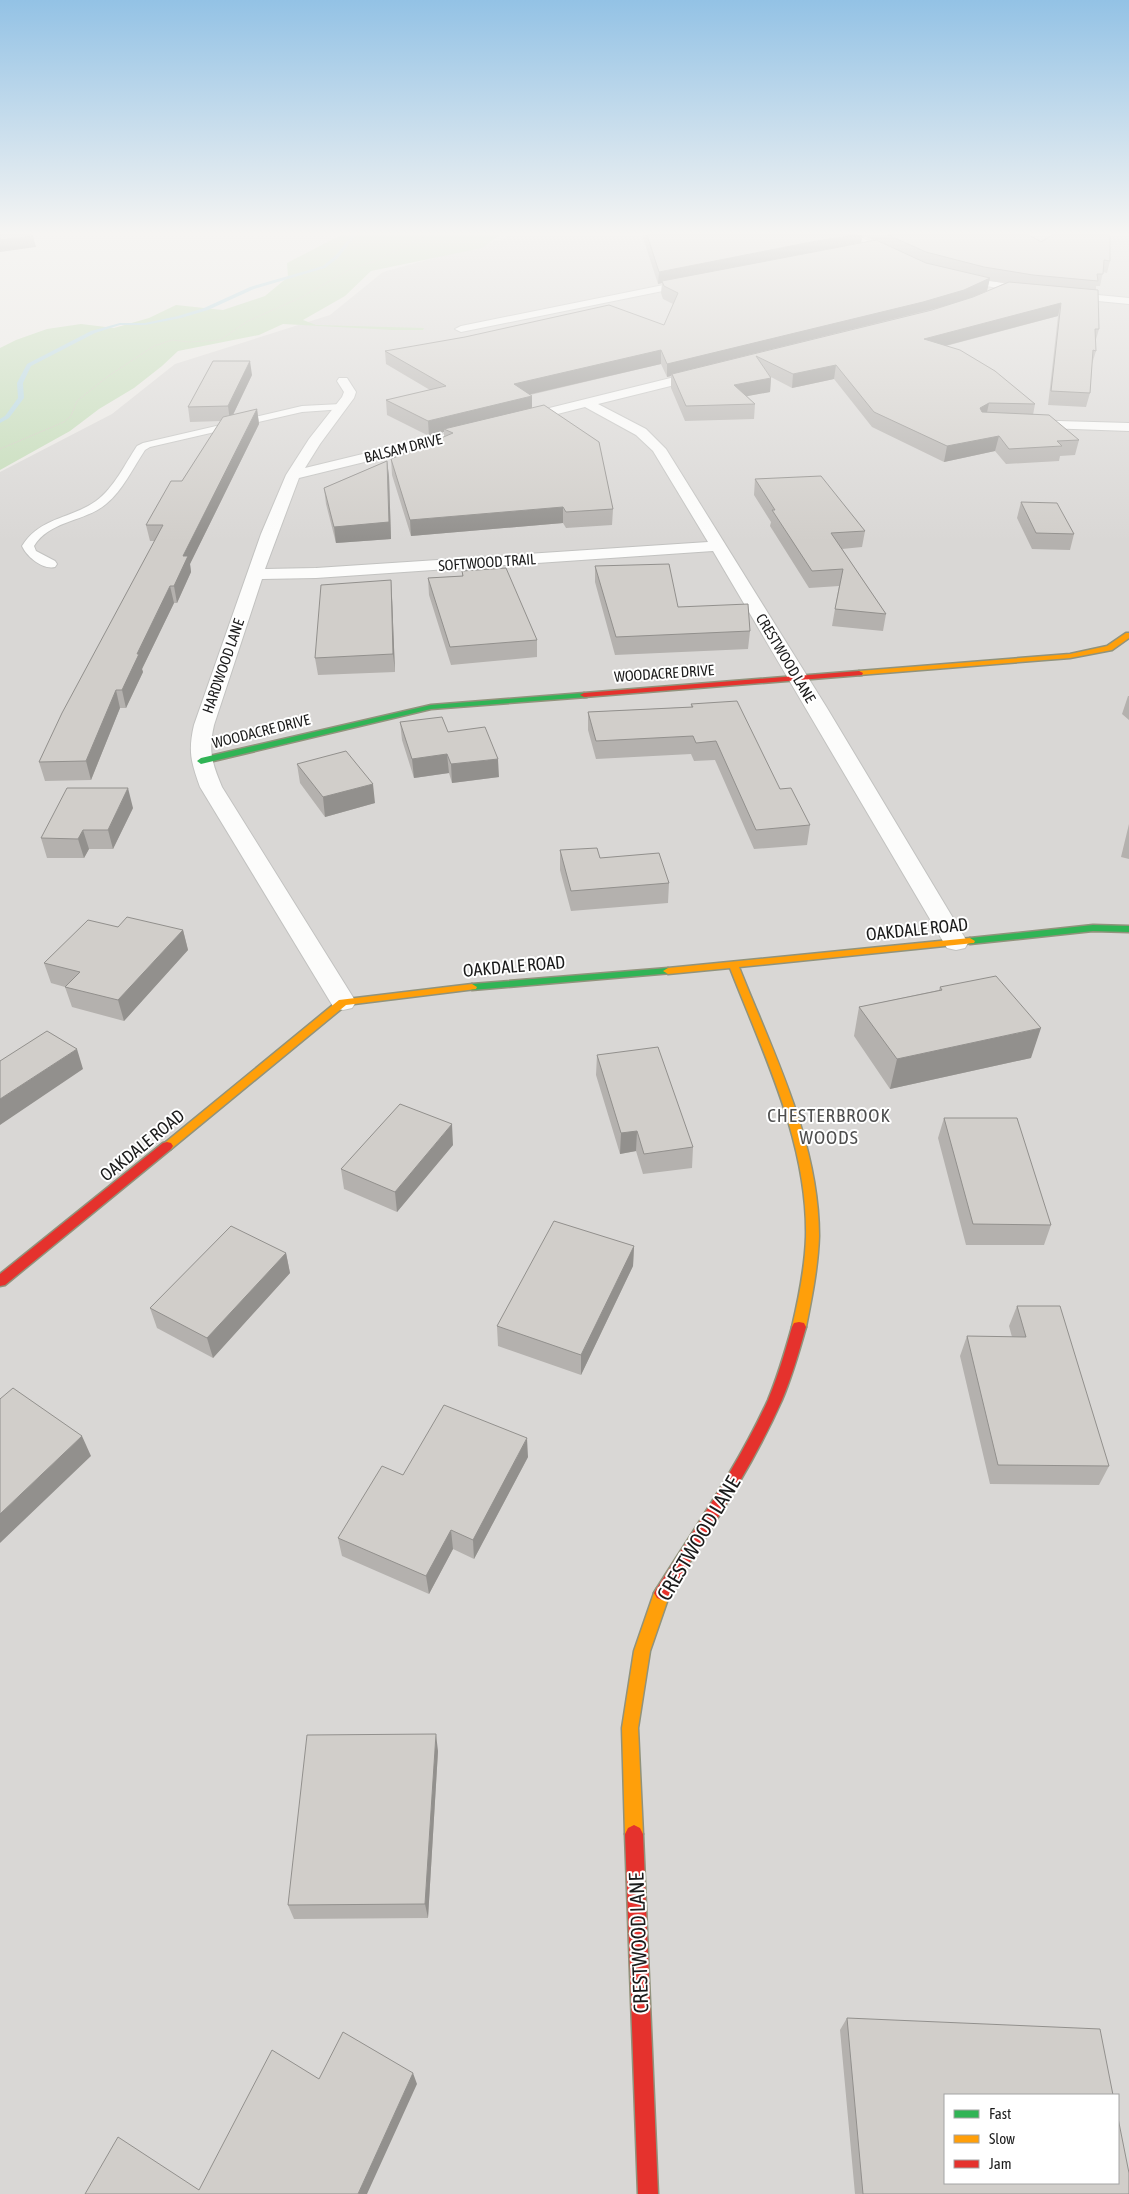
<svg xmlns="http://www.w3.org/2000/svg" width="1129" height="2194" font-family="'Asap Condensed',sans-serif">
<style>
.residential{fill:#d9d7d5;fill-rule:evenodd}
.forest{fill:#c2dbb6}
.lines{fill:none;stroke-linecap:round;stroke-linejoin:round}
.stream{fill:#b3d6e0;fill-rule:evenodd}
.lane-casing{stroke:#c2c2c0;stroke-width:2}
.street-casing{stroke:#c2c2c0;stroke-width:2}
.fast-casing{stroke:#91937c;stroke-width:3}
.slow-casing{stroke:#91937c;stroke-width:3}
.jam-casing{stroke:#91937c;stroke-width:3}
.path{stroke:#d6c7c3;stroke-width:1;stroke-dasharray:1 1;stroke-linecap:butt}
.lane{fill:#fcfcfb;fill-rule:evenodd}
.street{fill:#fcfcfb;fill-rule:evenodd}
.fast{fill:#30b455;fill-rule:evenodd}
.slow{fill:#ff9f0a;fill-rule:evenodd}
.jam{fill:#e5322d;fill-rule:evenodd}
.wall{fill:#b4b1ae;fill-rule:evenodd}
.shaded-wall{fill:#92908d}
.building{fill:#d1ceca;stroke:#92908d}
.labels{text-anchor:middle;dominant-baseline:central;stroke-width:4;stroke-linejoin:round;paint-order:stroke}
.far-street-label{font-size:15px;fill:#1b1b1b;stroke:#fff}
.street-label{font-size:18px;fill:#1b1b1b;stroke:#fff}
.neighbourhood-label{font-size:19px;letter-spacing:1px;fill:#4e4e4e;stroke:#fff}
.near-street-label{font-size:21px;fill:#1b1b1b;stroke:#fff}
</style>
<rect width="100%" height="100%" fill="#eae8e4"/>
<!-- residential -->
<path class="residential" d="M509 235H1129V2194H0V472L112 414 175 364 330 315 383 272 499 240ZM945 2095H1118V2183H945Z"/>
<!-- forest -->
<path class="forest" d="M341 235H499L482 248 371 271 345 296 303 320 316 325 424 328 423 330H393L283 324 259 335 178 351 162 366 134 388 99 409 70 431 0 470V348L16 340 47 329 81 324 114 328 149 318 176 305 223 310 265 296 288 277 287 263Z"/>
<g class="lines">
<!-- stream -->
<path class="stream" d="M352 235H356L338 258 325 268 254 289 208 310 181 318 145 325H120L95 333 31 366 23 383 24 398 9 418 0 423V419L5 416 18 398 17 383 27 364 91 331 120 323H145L178 316 204 308 250 287 323 266 335 256Z"/>
<!-- lane casing -->
<g class="lane-casing">
<path id="lane" d="M341 404 344 405V409L302 412 150 447 145 450C133 468 123 490 106 504 85 522 50 520 34 546L36 551 55 561 57 564 55 567C43 570 27 557 22 546 40 517 71 519 96 501 114 488 125 464 137 446L143 443 302 406Z"/>
</g>
<!-- street casing -->
<g class="street-casing">
<path id="street" d="M844 235H856L905 258 904 260H896Z
M952 274 1036 289 1129 298V304L1036 295 948 279 947 277Z
M698 278 702 279 703 281 702 283 461 332 455 329 461 326Z
M707 369 713 373 711 376 598 404 646 429 666 449 827 708 968 943 965 948 956 950 947 948 944 943 713 551 316 578 262 579 214 725C208 751 212 763 222 787L356 1002 352 1008 343 1010 334 1008 200 787C191 762 188 751 194 725L261 534 286 475 309 439 342 397 344 392 337 381 339 378H347L356 392 354 398 320 444 305 468 474 427 481 431 479 434 299 478 265 569 316 568 708 542 653 451 636 435 585 407 518 424 511 420 513 417Z
M1023 420 1129 423V431L1018 427 1016 424 1018 421Z"/>
</g>
<!-- fast casing -->
<g class="fast-casing">
<path id="fast" d="M584 693 588 695 587 697 431 709 201 764 197 761 201 758 431 705Z
M1093 925 1129 926V932L1093 931 970 944 965 941 970 938Z
M668 968 673 971 672 973 472 990 467 987 472 984Z"/>
</g>
<!-- slow casing -->
<g class="slow-casing">
<path id="slow" d="M1126 633H1129V638L1112 650 1070 658 859 675 855 673 859 671 1070 654 1107 646Z
M970 938 975 941 974 943 739 967C773 1053 819 1142 819 1236 818 1267 812 1297 806 1327L804 1331 799 1332 794 1331 792 1327C799 1297 805 1268 806 1237 808 1143 763 1053 730 968L668 974 663 971 668 968Z
M472 984 477 987 476 989 346 1005 171 1149H163L161 1146 339 1000Z
M662 1586 667 1588 670 1593 650 1651 638 1728 643 1834 640 1840 634 1843 628 1840 625 1834 622 1728 634 1651 654 1593 657 1588Z"/>
</g>
<!-- jam casing -->
<g class="jam-casing">
<path id="jam" d="M859 671 863 673 862 675 584 697 580 695 584 693Z
M167 1142 171 1143 173 1146 171 1149 5 1285 0 1286V1274L163 1143Z
M799 1322 804 1323 806 1327C799 1352 792 1376 782 1400 751 1470 708 1533 667 1598L662 1600 657 1598 654 1593 657 1588C696 1526 738 1466 768 1400 778 1376 785 1352 792 1327L794 1323Z
M634 1825 640 1828 643 1834 658 2194H638L625 1834 628 1828Z"/>
</g>
<!-- path -->
<path class="path" d="M0 449 64 422 71 416 77 401 107 377 154 346 172 340 189 342 220 340 248 321 302 297 350 269 373 262 427 235"/>
<!-- lane -->
<use href="#lane" class="lane"/>
<!-- street -->
<use href="#street" class="street"/>
<!-- fast -->
<use href="#fast" class="fast"/>
<!-- slow -->
<use href="#slow" class="slow"/>
<!-- jam -->
<use href="#jam" class="jam"/>
</g>
<!-- wall -->
<path class="wall" d="M642 235H1029L1041 242 1110 261 1107 273 1103 272 1100 286H1096V290L1099 329 1095 343 1096 351 1092 364 1090 393 1086 407 1048 405 1058 316 946 346 1035 404 1033 415 1079 440 1075 455 1060 456 1059 461 1006 464 995 451 944 462 872 427 834 379 792 388 771 377 770 392 747 396 755 404 754 419 685 421 671 388V376L667 377 661 364 530 395 532 408 613 509 612 525 566 528 563 523 411 536 392 475 391 459 444 437V432L429 436 387 415 386 400 430 390 386 364 385 351 664 325 673 304 663 299 661 293 662 283 658 284ZM862 235 875 241 861 243ZM989 281 1005 283 987 291Z
M252 375 233 415 257 409 259 424 190 564 191 572 177 603H174L142 669 143 672 126 708H120L91 780 45 781 39 762 155 541H150L146 525 182 481 221 421 190 422 188 407Z
M387 461 389 476 391 539 336 543 326 504 324 488Z
M755 479 865 531 862 547 842 549 886 614 883 631 832 626 839 586 809 588 770 526 771 522 754 495Z
M1021 502 1074 534 1070 550 1032 549 1017 518Z
M595 566 678 607 750 631 748 649 615 655 595 582Z
M462 571 537 640V657L451 665 429 595 428 578 462 576Z
M391 580 392 597 395 672 318 675 315 658Z
M1128 696H1129V720L1122 714Z
M691 704 780 789 810 825 807 845 754 849 715 760 694 761 691 754 596 759 588 730V712L691 707Z
M400 722 448 732 499 777 452 783 449 773 414 778 402 740Z
M297 764 375 803 325 817 300 783Z
M133 808 113 849H89L84 858H47L41 838Z
M1129 824V859L1121 857Z
M560 850 600 858 669 883 668 903 571 911 560 870Z
M118 927 183 930 188 950 124 1021 72 1007 65 987 51 983 44 963Z
M940 987 1031 1058 890 1089 854 1036 859 1007 939 990Z
M597 1055 693 1147 692 1168 643 1174 636 1151 620 1154 596 1075Z
M944 1118 1051 1225 1044 1245H966L938 1138Z
M453 1145 397 1212 344 1189 341 1169Z
M634 1246 633 1266 581 1375 498 1346 497 1326Z
M286 1253 290 1273 213 1358 157 1328 150 1308Z
M1017 1306 1109 1466 1099 1485 990 1484 960 1356 967 1336 1012 1337 1009 1326Z
M528 1457 474 1559 453 1549 429 1594 342 1556 338 1538 403 1475Z
M438 1751 428 1918 294 1919 288 1905Z
M847 2018 1129 2194H855L840 2030Z"/>
<!-- shaded-wall -->
<path class="shaded-wall" d="M854 235H862L861 245 662 281V283L658 284 659 272 811 242Z
M33 236 36 247 0 252V240Z
M990 278 987 291 961 302 672 374 671 376 667 377V364Z
M1061 303 1058 316 922 352 924 339Z
M661 350V364L514 398V384Z
M250 361 252 375 230 421 228 406Z
M836 365 834 379 792 388 793 374Z
M771 378 770 392 732 399 734 385Z
M532 396V410L444 429V432L429 436 428 421Z
M989 403 986 417 977 423 980 408Z
M257 409 259 424 190 564 191 572 177 603 174 586 183 556Z
M999 436 995 451 944 462 947 446Z
M387 461 389 476 391 539 336 543 334 527Z
M563 507V523L411 536 410 520Z
M391 580 392 597 395 672 393 654Z
M170 586 174 603 142 669 143 672 126 708 122 690 137 654Z
M116 690 120 708 91 780 86 761Z
M447 754 449 773 414 778 412 759Z
M498 759 499 777 452 783 451 764Z
M373 784 375 803 325 817 323 797Z
M128 788 133 808 113 849 108 830Z
M83 830 89 849 84 858 78 839Z
M183 930 188 950 124 1021 118 1000Z
M1041 1028 1031 1058 890 1089 897 1059Z
M77 1049 83 1069 0 1125V1099Z
M452 1124 453 1145 397 1212 395 1192Z
M637 1131 636 1151 620 1154 621 1133Z
M634 1246 633 1266 581 1375V1355Z
M286 1253 290 1273 213 1358 207 1338Z
M82 1436 91 1456 0 1543V1514Z
M527 1438 528 1457 474 1559 473 1540Z
M451 1530 453 1549 429 1594 426 1576Z
M436 1734 438 1751 428 1918 425 1904Z
M413 2073 417 2084 367 2194H358Z"/>
<!-- building -->
<path class="building" d="M0 235H32L33 236 0 240Z
M647 235H854L811 242 659 272Z
M888 235H1029L1041 242 1052 235H1110V261L1104 260 1103 274H1097L1098 281 1033 275 984 267 926 252Z
M876 240 926 263 990 278 964 290 923 302 667 364 661 350 514 384 532 396 428 421 386 400 446 386 385 351 465 337 609 305 664 325 678 293 664 286 662 281Z
M1009 282 1098 290 1099 329H1095L1096 351 1093 350 1090 393 1051 391 1061 303 924 339 960 350 995 371 1035 404 989 403 980 408 982 412 1049 415 1079 440 1057 441 1062 446 1009 449 999 436 947 446 874 412 836 365 793 374 756 356 771 378 734 385 755 404 686 406 672 374 932 310 973 297Z
M213 361H250L228 406 188 407Z
M544 405 599 442 613 509 566 512 563 507 410 520 391 459 453 433 444 429Z
M257 409 183 556H188L174 586H170L137 654H139L122 690H116L86 761 39 762 62 713 163 525H146L171 481H182L223 417Z
M387 461 389 522 334 527 324 488Z
M821 476 865 531 831 533 886 614 835 609 843 569 812 571 772 510H775L755 479Z
M1021 502 1057 503 1074 534 1036 533Z
M669 564 678 607 748 604 750 631 616 637 595 566Z
M506 568 537 640 450 647 428 578 463 576 462 571Z
M391 580 393 654 315 658 321 585Z
M737 701 780 789 791 788 810 825 756 830 716 741 696 743 693 736 596 741 588 712 693 707 691 704Z
M442 717 448 732 485 727 498 759 451 764 447 754 412 759 400 722Z
M346 751 373 784 323 797 297 764Z
M67 788H128L108 830H83L78 839 41 838Z
M597 848 600 858 659 853 669 883 571 891 560 850Z
M127 917 183 930 118 1000 65 987 80 972 44 963 88 920 118 927Z
M996 976 1041 1028 897 1059 859 1007 942 990 940 987Z
M47 1031 77 1049 0 1099V1061Z
M658 1047 693 1147 644 1154 637 1131 621 1133 597 1055Z
M400 1104 452 1124 395 1192 341 1169Z
M944 1118H1017L1051 1225 973 1224Z
M554 1221 634 1246 581 1355 497 1326Z
M231 1226 286 1253 207 1338 150 1308Z
M1017 1306H1060L1109 1466 998 1465 967 1336 1026 1337Z
M13 1388 82 1436 0 1514V1399Z
M444 1405 527 1438 473 1540 451 1530 426 1576 338 1538 382 1466 403 1475Z
M436 1734 425 1904 288 1905 307 1735Z
M847 2018 1100 2029 1113 2095H945V2183H1118V2118L1129 2173V2194H863Z
M343 2032 413 2073 358 2194H85L118 2137 199 2190 272 2050 319 2079Z"/>
<!-- sky -->
<linearGradient id="sky" x2="0" y2="1"><stop stop-color="#93c2e5"/><stop offset="0.43" stop-color="#f6f5f3"/><stop offset="1" stop-color="#f6f5f3" stop-opacity="0"/></linearGradient>
<rect width="1129" height="542" fill="url(#sky)"/>
<g class="labels">
<!-- far-street labels -->
<g class="far-street-label">
<text transform="translate(403 448) rotate(-14)">BALSAM DRIVE</text>
<text transform="translate(487 562) rotate(-4)">SOFTWOOD TRAIL</text>
<text transform="translate(786 658) rotate(59)">CRESTWOOD LANE</text>
<text transform="translate(223 666) rotate(-71)">HARDWOOD LANE</text>
<text transform="translate(664 673) rotate(-4)">WOODACRE DRIVE</text>
<text transform="translate(261 731) rotate(-14)">WOODACRE DRIVE</text>
</g>
<!-- street labels -->
<g class="street-label">
<text transform="translate(917 929) rotate(-6)">OAKDALE ROAD</text>
<text transform="translate(514 966) rotate(-5)">OAKDALE ROAD</text>
<text transform="translate(142 1145) rotate(-39)">OAKDALE ROAD</text>
</g>
<!-- neighbourhood labels -->
<g class="neighbourhood-label">
<text x="829" y="1115">CHESTERBROOK<tspan x="829" dy="22">WOODS</tspan></text>
</g>
<!-- near-street labels -->
<g class="near-street-label">
<text transform="translate(698 1538) rotate(-59)">CRESTWOOD LANE</text>
<text transform="translate(638 1943) rotate(-92)">CRESTWOOD LANE</text>
</g>
</g>
<!-- legend -->
<rect x="944" y="2094" width="175" height="90" fill="#ffffff" stroke="#a4a4a4"/>
<rect x="954" y="2110" width="25" height="8" fill="#30b455" stroke="#a4a4a4"/>
<text x="989" y="2119" font-size="15" fill="#1b1b1b">Fast</text>
<rect x="954" y="2135" width="25" height="8" fill="#ff9f0a" stroke="#a4a4a4"/>
<text x="989" y="2144" font-size="15" fill="#1b1b1b">Slow</text>
<rect x="954" y="2160" width="25" height="8" fill="#e5322d" stroke="#a4a4a4"/>
<text x="989" y="2169" font-size="15" fill="#1b1b1b">Jam</text>
</svg>
